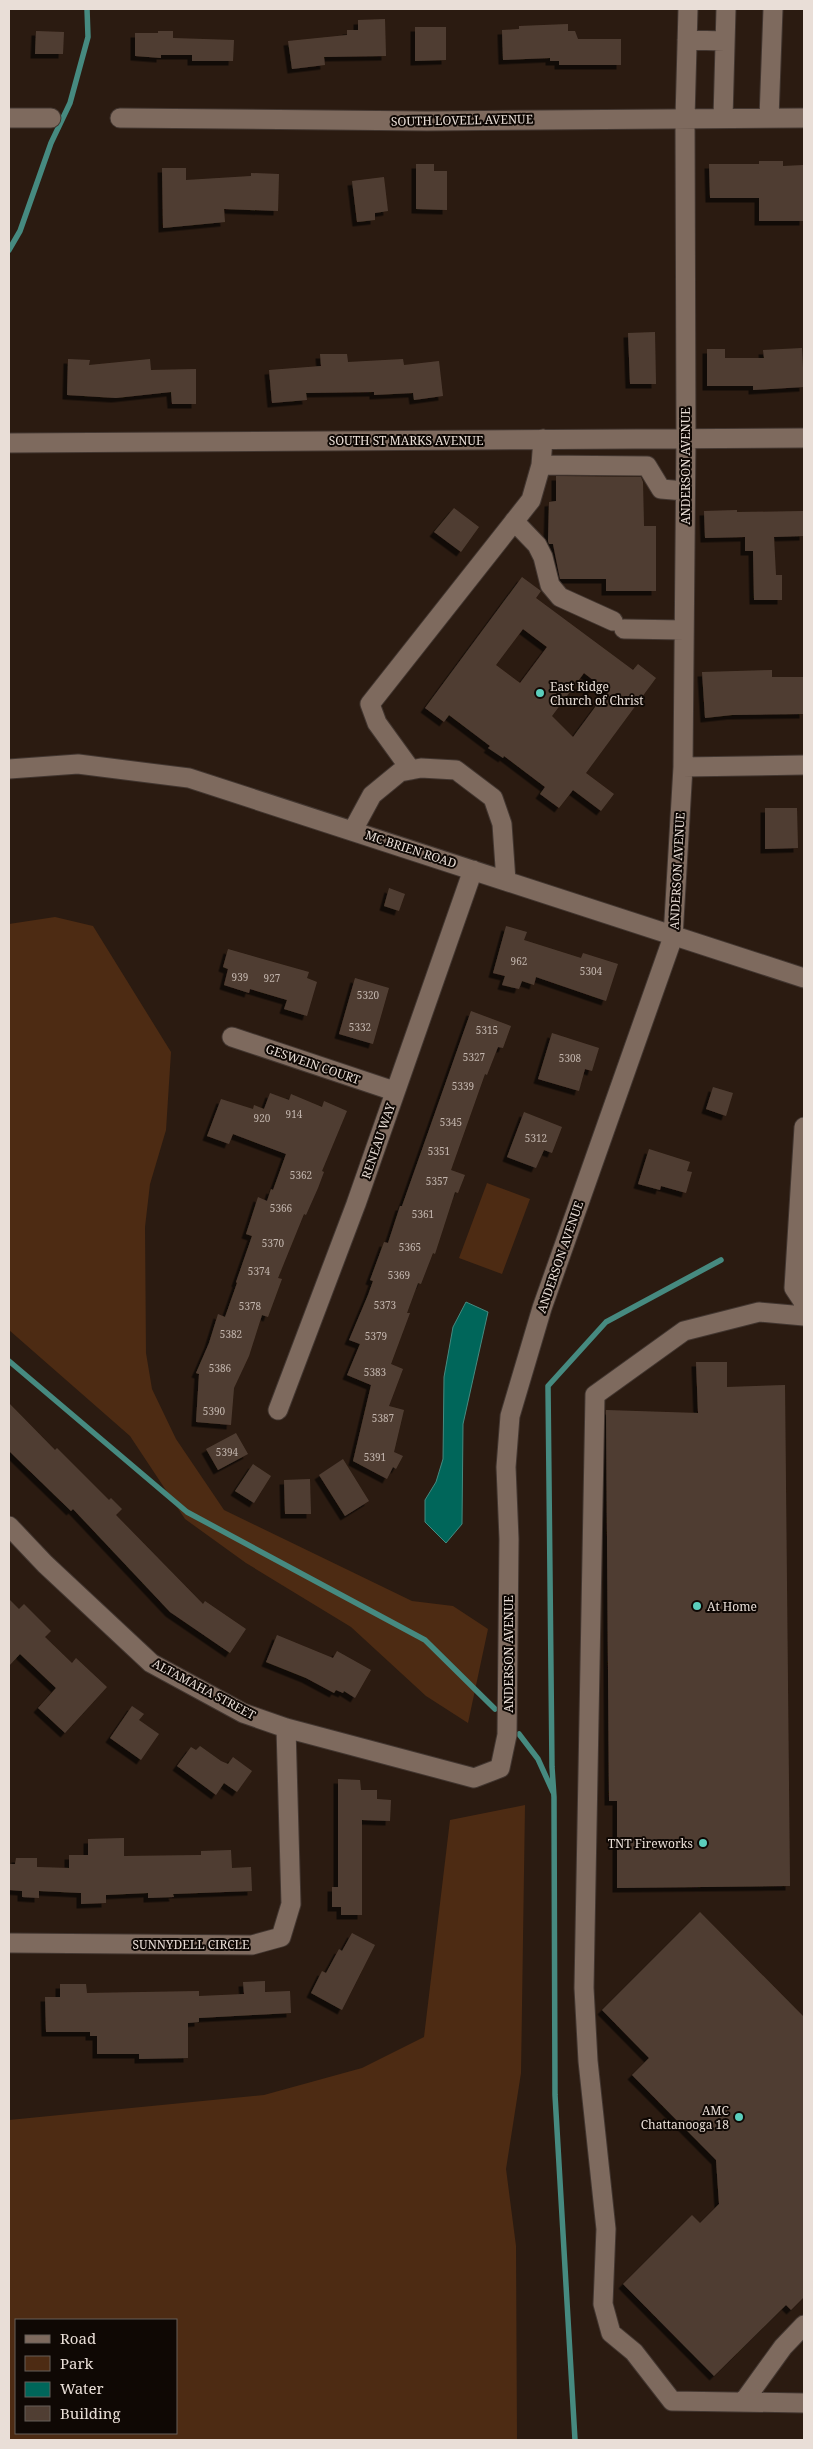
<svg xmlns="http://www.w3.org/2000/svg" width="813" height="2449" font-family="'Noto Serif',serif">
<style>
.green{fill:#4d2b13;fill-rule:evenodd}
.water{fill:#00665a;stroke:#468a80}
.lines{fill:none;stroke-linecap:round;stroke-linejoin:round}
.stream{stroke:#468a80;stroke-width:5.5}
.building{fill:#503e33;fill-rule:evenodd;filter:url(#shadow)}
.minor-casing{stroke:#423630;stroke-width:21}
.minor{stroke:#7e6a5e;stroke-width:19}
.poi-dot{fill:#5bcebc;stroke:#0f0804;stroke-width:2}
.labels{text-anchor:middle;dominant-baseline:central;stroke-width:4;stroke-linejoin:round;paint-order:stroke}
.number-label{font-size:10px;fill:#c3b6ae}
.street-label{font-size:12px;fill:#e9ded7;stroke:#0f0804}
.poi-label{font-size:12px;fill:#e9ded7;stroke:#0f0804;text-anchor:start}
</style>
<defs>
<filter id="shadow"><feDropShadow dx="-4.5" dy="4.5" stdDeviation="0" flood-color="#0009"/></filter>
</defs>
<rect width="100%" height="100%" fill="#2b1b11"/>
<!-- green -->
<path class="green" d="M55 917 93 926 171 1052 166 1130 150 1184 145 1227 146 1353 152 1389 176 1439 224 1510 412 1601 453 1606 488 1629 468 1723 426 1696 351 1627 246 1563 185 1519 130 1436 9 1330V924Z
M487 1183 530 1199 502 1274 459 1258Z
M525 1805 521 2073 506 2169 516 2246 517 2440H9V2120L264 2095 362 2068 424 2037 450 1820ZM16 2320H176V2433H16Z"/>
<!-- water -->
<path class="water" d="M466 1302 488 1312 463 1424 462 1524 446 1543 425 1522V1500L436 1482 443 1459 444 1377 453 1327Z"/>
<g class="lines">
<!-- stream -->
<path class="stream" d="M9 250 20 231 51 143 70 103 88 37 87 9
M9 1361 187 1512 425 1640 495 1709
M519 1734 538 1759 553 1792
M575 2440 555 2095 554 1797 552 1767 548 1386 606 1322 721 1260"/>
</g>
<!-- building -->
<path class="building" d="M385 19 386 56 324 57 325 65 292 69 288 41 347 35V30H358V20Z
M568 24V31H575L578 39H621V65H559V61H550V58L503 60 502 30 519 29V26Z
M415 27H446V60L415 61Z
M36 31 64 32 63 54H35Z
M158 31H173V38L234 40 233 61H192V55H161V58L135 56V33H158Z
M759 161H783V166L804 165V221H759V198H710L709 164H759Z
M416 164H434V171H447V210L416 209Z
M162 168H186V180L251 176V173L279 174 278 211 224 209 225 222 163 228Z
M384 177 388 211 375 213V220L357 222 352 181Z
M655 332 656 384H630L628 333Z
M802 348 804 387 753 390V386H707V349H725V358H764L763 350Z
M320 354H347L348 362 403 359 404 365 439 361 443 396 414 400 413 393 374 395V392L306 393 307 400 272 403 269 370 321 366Z
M68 359 90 360 89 365 150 359 151 370 196 369V404H172L171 392 116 398 67 395Z
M556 476 641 477 643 482 644 526H656V591H606V579H560L553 544H549L548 541 549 502 556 501Z
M454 508 479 527 461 552 434 532Z
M737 510V512L804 511V536L774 537 776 575H782V600H754L753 551H745V537L705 538 704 511Z
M522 577 541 591 536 598 633 670 638 664 656 678 586 773 614 794 601 811 573 790 559 808 540 794 545 787 504 756 503 758 488 748 490 746 449 715 444 722 425 708ZM523 629 547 647 520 683 496 665ZM584 673 607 691 573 737 552 716Z
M772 670V677H804V714L732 715 705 718 702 672Z
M765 808H797L798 848 765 849Z
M389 888 405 894 399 911 384 906Z
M506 926 527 932 524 940 581 958 583 953 618 964 606 1001 536 977 534 985 522 981 519 989 502 985 505 976 493 973Z
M228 949 309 972 307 978 317 982 307 1016 284 1009 287 1000 250 989 249 993 224 985 228 969 223 967Z
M355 978 389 988 373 1044 339 1034Z
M471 1011 511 1026 503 1048 498 1047 487 1075 485 1074 451 1170 465 1175 458 1193 455 1192 435 1254 433 1253 421 1284 418 1283 407 1313H410L391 1364 403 1369 389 1406 404 1410 394 1452 403 1456 396 1469 393 1467 387 1479 353 1461 371 1385 347 1375 360 1344 349 1340 368 1295 373 1281 370 1280 384 1242 388 1243 400 1206H402Z
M552 1033 599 1048 592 1071 585 1069 579 1091 538 1079Z
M713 1087 733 1093 726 1116 706 1109Z
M270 1093 289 1100 291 1094 322 1107 324 1101 347 1111 322 1171 324 1172 318 1188 306 1215 304 1214 278 1278 282 1279 268 1317 262 1315 249 1356 234 1388 231 1425 196 1422 199 1374 196 1373 209 1343 218 1314 225 1317 237 1283 236 1282 252 1236 246 1234 258 1197 267 1201 271 1189 273 1190 286 1154 233 1134 229 1144 207 1136 221 1099 253 1109 254 1105 264 1109Z
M524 1112 562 1127 552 1153 544 1150 536 1168 507 1157Z
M649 1149 690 1162 687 1171 692 1172 686 1193 661 1186 660 1190 638 1184Z
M696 1362H727V1387L785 1385 790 1886 617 1888V1801H609L606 1410 698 1413Z
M9 1403 55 1450 57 1448 109 1500 111 1498 122 1509 116 1515 203 1604 205 1601 246 1629 230 1653 170 1612 73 1509 71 1511 9 1451Z
M236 1433 248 1454 218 1470 206 1449Z
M343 1459 369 1501 345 1516 319 1475Z
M253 1464 271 1476 254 1503 235 1491Z
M310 1479 311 1514H285L284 1480Z
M9 1599 19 1609 24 1604 51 1631 45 1637 72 1663 76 1658 107 1687 65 1733 38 1708 56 1688 20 1654 9 1666Z
M277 1635 333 1658 337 1651 371 1670 355 1698 344 1691 343 1693 336 1690 334 1693 306 1678 266 1662Z
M132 1706 144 1714 139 1720 159 1734 141 1760 110 1738Z
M200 1746 221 1761 228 1764 233 1757 252 1771 237 1792 224 1783 216 1795 177 1766 191 1747 196 1750Z
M338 1779 360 1780 361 1790H377V1799L391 1800 390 1821 362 1820V1915H341V1907H332V1887H338Z
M124 1838V1856L201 1855V1851L231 1850 232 1868 251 1867 252 1891 173 1894 174 1897 148 1898V1893L106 1895V1903L81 1904V1893L39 1891V1898L22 1897V1891L9 1890V1864H15L16 1858H37V1867L69 1868V1855H88V1839Z
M700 1912 804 2017V2297L791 2310 786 2305 714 2376 623 2284 692 2215 700 2223 719 2204 716 2160 632 2075 649 2058 602 2010Z
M352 1933 375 1945 342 2010 311 1993 322 1971 326 1973 339 1949 342 1951Z
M265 1981V1992L290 1991 291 2013 199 2018V2022L188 2023V2058L139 2059V2054H97V2036H90V2032H46L45 1997H60V1984H86L87 1993 199 1991V1996L244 1994 243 1982Z"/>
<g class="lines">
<!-- minor casing -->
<g class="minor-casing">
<path id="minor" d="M687 40 725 41
M9 118H51
M120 118 427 121 804 118
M723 118 726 9
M769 118 773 9
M9 443 804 438
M541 465 647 466 661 489 685 491
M514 521 537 545 543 557 550 585 560 597 613 621
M624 629 684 630
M683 767 804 765
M9 769 78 764 189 778 804 978
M411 770 377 723 370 704 531 500 541 465 543 439
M353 830 372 795 400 772 421 768 456 770 493 798 502 824 506 881
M232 1037 394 1091
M804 1127 794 1288 804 1303
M804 1316 759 1312 684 1331 595 1395 584 1988 588 2061 606 2229 603 2304 611 2333 634 2352 672 2401 804 2403
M278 1410 356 1204 473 870
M9 1526 45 1564 151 1663 243 1713 286 1728 474 1778 500 1768 507 1735 509 1539 506 1467 510 1416 542 1308 673 937 683 767 686 438 685 118 688 9
M9 1943 252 1945 281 1937 291 1904 286 1728
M744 2401 783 2347 804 2325"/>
</g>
<!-- minor -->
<use href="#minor" class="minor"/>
</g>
<!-- markers -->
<g class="poi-dot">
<circle cx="540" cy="693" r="5"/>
<circle cx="697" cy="1606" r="5"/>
<circle cx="703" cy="1843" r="5"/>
<circle cx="739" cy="2117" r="5"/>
</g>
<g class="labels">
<!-- number labels -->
<g class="number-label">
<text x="519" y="961">962</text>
<text x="591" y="971">5304</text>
<text x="240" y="977">939</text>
<text x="272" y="978">927</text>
<text x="368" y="995">5320</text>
<text x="360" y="1027">5332</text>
<text x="487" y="1030">5315</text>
<text x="474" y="1057">5327</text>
<text x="570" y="1058">5308</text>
<text x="463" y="1086">5339</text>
<text x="294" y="1114">914</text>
<text x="262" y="1118">920</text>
<text x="451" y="1122">5345</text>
<text x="536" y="1138">5312</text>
<text x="439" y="1151">5351</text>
<text x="301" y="1175">5362</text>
<text x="437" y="1181">5357</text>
<text x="281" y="1208">5366</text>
<text x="423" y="1214">5361</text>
<text x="273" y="1243">5370</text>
<text x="410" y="1247">5365</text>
<text x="259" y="1271">5374</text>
<text x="399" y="1275">5369</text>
<text x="385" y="1305">5373</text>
<text x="250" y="1306">5378</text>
<text x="231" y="1334">5382</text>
<text x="376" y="1336">5379</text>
<text x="220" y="1368">5386</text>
<text x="375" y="1372">5383</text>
<text x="214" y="1411">5390</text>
<text x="383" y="1418">5387</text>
<text x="227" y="1452">5394</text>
<text x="375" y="1457">5391</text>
</g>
<!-- street labels -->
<g class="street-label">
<text transform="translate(462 120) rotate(-1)">SOUTH LOVELL AVENUE</text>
<text x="406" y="440">SOUTH ST MARKS AVENUE</text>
<text transform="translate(685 466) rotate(-90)">ANDERSON AVENUE</text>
<text transform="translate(411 849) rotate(18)">MC BRIEN ROAD</text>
<text transform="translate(677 871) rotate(-87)">ANDERSON AVENUE</text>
<text transform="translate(313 1064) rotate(19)">GESWEIN COURT</text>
<text transform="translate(378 1141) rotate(-71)">RENEAU WAY</text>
<text transform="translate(560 1257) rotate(-71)">ANDERSON AVENUE</text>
<text transform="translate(508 1654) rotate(-90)">ANDERSON AVENUE</text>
<text transform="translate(204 1689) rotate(28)">ALTAMAHA STREET</text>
<text x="191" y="1944">SUNNYDELL CIRCLE</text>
</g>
<!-- poi labels -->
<g class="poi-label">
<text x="550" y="686">East Ridge<tspan x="550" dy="14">Church of Christ</tspan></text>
<text x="707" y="1606">At Home</text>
<text x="693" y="1843" text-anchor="end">TNT Fireworks</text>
<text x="729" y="2110" text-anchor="end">AMC<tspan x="729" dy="14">Chattanooga 18</tspan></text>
</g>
</g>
<!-- border -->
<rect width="813" height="2449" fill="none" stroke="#e9ded7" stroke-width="20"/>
<!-- legend -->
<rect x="15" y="2319" width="162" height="115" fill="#0f0804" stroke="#665e58"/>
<rect x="25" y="2335" width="25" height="8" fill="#7e6a5e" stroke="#665e58"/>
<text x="60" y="2344" font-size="15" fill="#e9ded7">Road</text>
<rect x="25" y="2356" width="25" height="15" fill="#4d2b13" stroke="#665e58"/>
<text x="60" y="2369" font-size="15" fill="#e9ded7">Park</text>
<rect x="25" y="2382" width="25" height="15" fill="#00665a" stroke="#665e58"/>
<text x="60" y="2394" font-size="15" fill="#e9ded7">Water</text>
<rect x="25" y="2406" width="25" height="15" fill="#503e33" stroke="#665e58"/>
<text x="60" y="2419" font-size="15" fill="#e9ded7">Building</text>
</svg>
